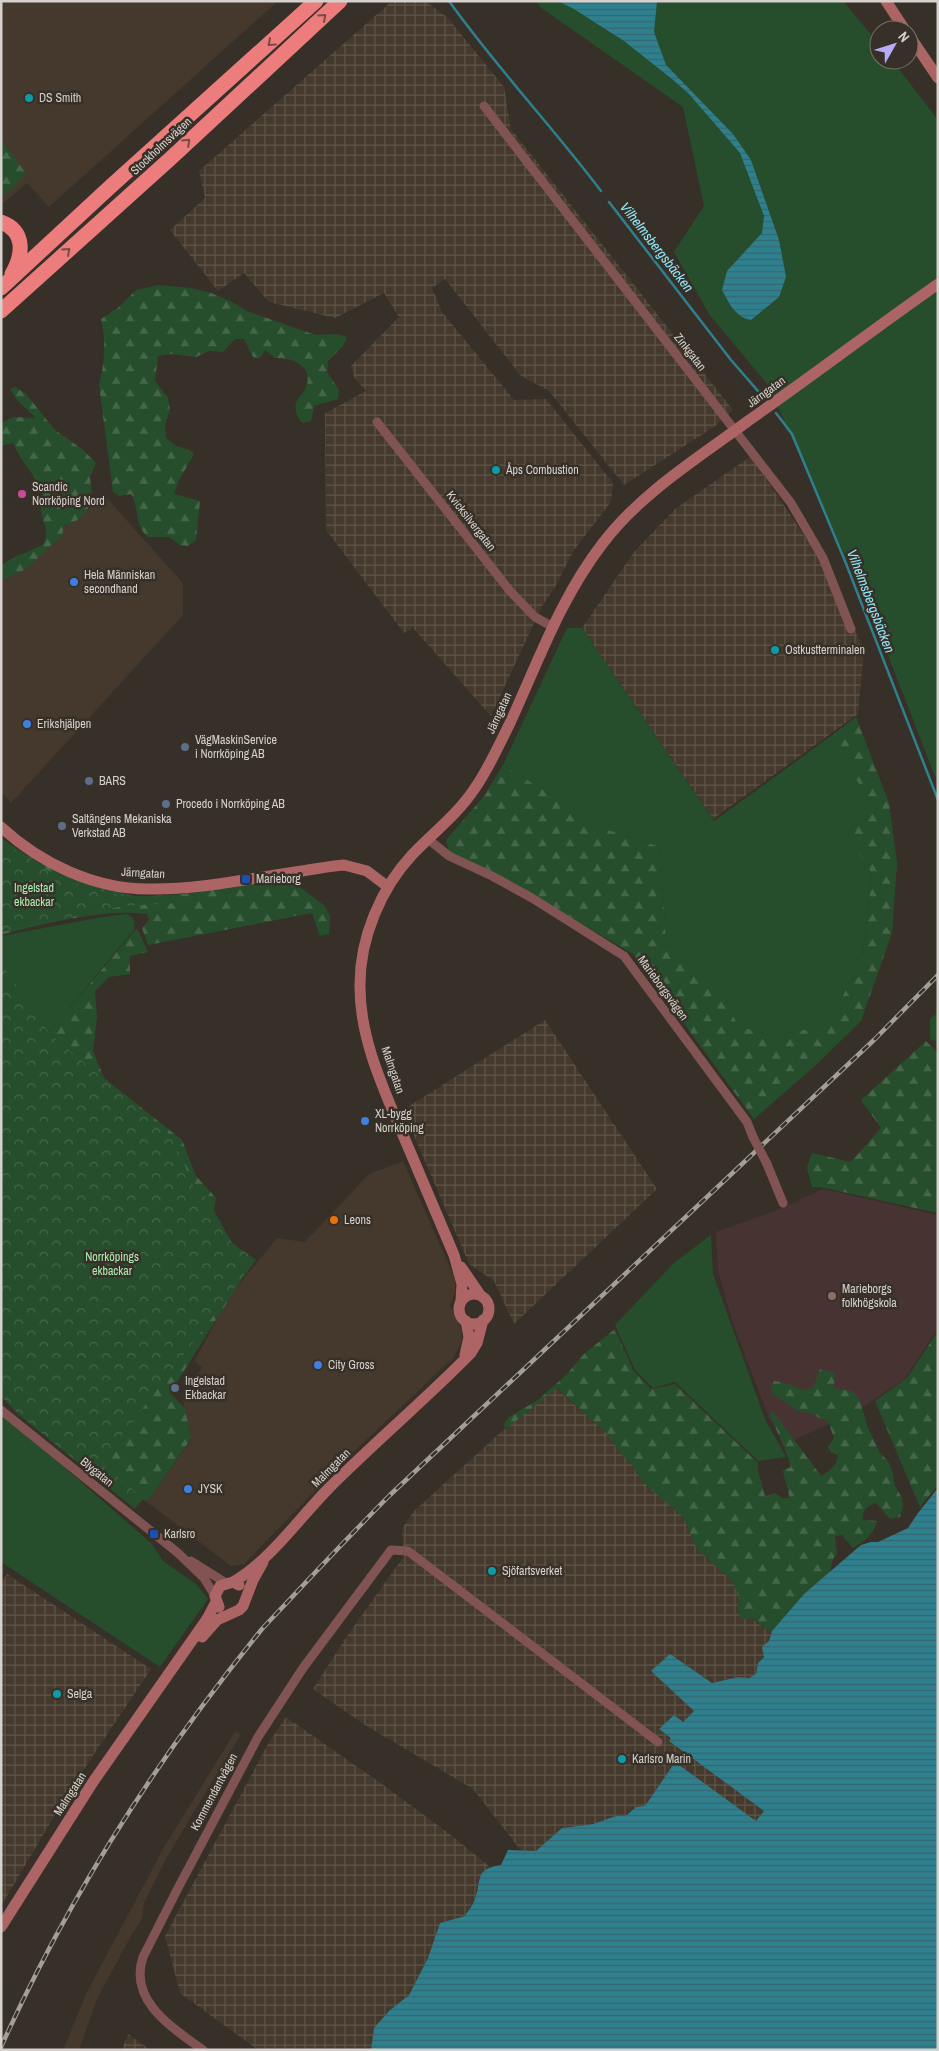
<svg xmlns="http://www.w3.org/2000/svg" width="939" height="2051" font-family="'Archivo Narrow',sans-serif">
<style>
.built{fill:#44392c}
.industrial{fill:url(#industrial-grid)}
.education{fill:#473331}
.grass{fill:#264e2c}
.forest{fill:url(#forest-firs)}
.park{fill:url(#park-crowns)}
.water{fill:url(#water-rules)}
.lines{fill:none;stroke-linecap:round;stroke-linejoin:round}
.stream{stroke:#2f808e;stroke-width:2.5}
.street{stroke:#815352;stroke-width:9}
.secondary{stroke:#ad6464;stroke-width:11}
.highway{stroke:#ed7c7d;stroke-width:15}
.rail-casing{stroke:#a39e98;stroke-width:4.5}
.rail{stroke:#373028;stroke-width:2.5;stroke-dasharray:8;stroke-linecap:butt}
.street-bridge{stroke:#815352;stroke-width:9}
.oneway{stroke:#774b46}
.culture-dot{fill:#0f9aa8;stroke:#373028;stroke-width:2}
.hotel-dot{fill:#d1479c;stroke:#373028;stroke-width:2}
.shop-dot{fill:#3f7fe0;stroke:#373028;stroke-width:2}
.service-dot{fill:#5c6f8a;stroke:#373028;stroke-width:2}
.transit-dot{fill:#1a4fb4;stroke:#373028;stroke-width:2}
.food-dot{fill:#e8710a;stroke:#373028;stroke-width:2}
.education-dot{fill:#8d6e63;stroke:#373028;stroke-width:2}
.labels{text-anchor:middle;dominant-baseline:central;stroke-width:5;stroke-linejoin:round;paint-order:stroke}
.poi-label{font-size:12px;fill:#d6d1cc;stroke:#373028;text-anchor:start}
.street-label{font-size:12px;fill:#d6d1cc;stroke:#373028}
.park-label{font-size:12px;fill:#aaefb0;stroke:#373028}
.water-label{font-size:14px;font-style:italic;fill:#91e9fa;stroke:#373028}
</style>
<defs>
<pattern id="industrial-grid" width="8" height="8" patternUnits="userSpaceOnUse" patternTransform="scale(1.25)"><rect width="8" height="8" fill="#44392c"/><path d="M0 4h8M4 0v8" fill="none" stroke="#5e5549"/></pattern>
<pattern id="forest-firs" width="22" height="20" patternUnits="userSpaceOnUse" patternTransform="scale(1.25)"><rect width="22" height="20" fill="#264e2c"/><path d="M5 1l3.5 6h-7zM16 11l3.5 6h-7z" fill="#456649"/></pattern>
<pattern id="park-crowns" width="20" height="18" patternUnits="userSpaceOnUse" patternTransform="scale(1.25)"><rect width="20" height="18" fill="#264e2c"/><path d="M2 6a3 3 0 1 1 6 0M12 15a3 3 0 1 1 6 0" fill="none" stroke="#456649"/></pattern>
<pattern id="water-rules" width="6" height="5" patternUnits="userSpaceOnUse" patternTransform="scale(1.25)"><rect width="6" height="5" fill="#2f808e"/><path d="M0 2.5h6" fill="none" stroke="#36666e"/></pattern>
</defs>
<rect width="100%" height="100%" fill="#373028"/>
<!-- built -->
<path class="built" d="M1 1H278L49 207 27 183 1 205Z
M104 495 183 583V615L11 803 1 792V581L4 578 19 573 30 565 52 544 62 537 64 526 75 522Z
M403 1161 455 1279V1292L450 1305 461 1329 462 1340 454 1357 347 1458 244 1564 231 1566 147 1502 191 1440 182 1394 202 1368 195 1360 230 1295 277 1238 305 1242 369 1174Z
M235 1732 241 1734 167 1857 144 1903 142 1919 131 1936 97 1999 79 2050H63L86 1994 164 1847Z"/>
<!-- industrial -->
<path class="industrial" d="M392 1H425L447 17 504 87 511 129 733 410 714 427 624 485 549 391 521 376 445 279 432 288 442 312 514 400 546 399 613 483 611 502 574 550 554 589 542 606 491 716 413 628 404 633 326 530 325 413 366 391 354 377 351 366 399 317 384 293 335 318 269 302 244 273 218 291 170 230 205 198 199 171Z
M751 456 819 558 864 649 858 714 713 819 582 628 634 552 675 509Z
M545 1020 657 1189 514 1324 494 1281 469 1264 403 1110Z
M556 1388 605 1432 623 1456 631 1463 643 1482 683 1517 697 1549 733 1582 739 1599 738 1606 765 1629 772 1631 764 1657 758 1663 756 1674 749 1679 738 1677 712 1683 670 1654 694 1711 683 1722 659 1729 671 1738 670 1741 764 1811 756 1822 675 1762 645 1806 636 1807 627 1815 616 1816 593 1824 562 1828 536 1851 522 1852 473 1789 365 1725 313 1689 345 1639 404 1556 402 1529 413 1512 501 1432Z
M7 1574 151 1669 66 1796 3 1903 1 1902V1583Z
M286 1717 382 1784 447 1832 489 1866 479 1878 475 1899 465 1916 440 1923 428 1958 409 1995 390 2010 374 2028 371 2050H258L180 1993 165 1936 268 1744Z
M128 2034 150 2050H122Z"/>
<!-- education -->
<path class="education" d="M823 1189 938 1215V1328L905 1379 852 1414 787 1443 769 1418 732 1321 718 1271 716 1232 780 1209Z"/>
<!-- grass -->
<path class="grass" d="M536 1H843L879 44V60H892L938 120V784L877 627 768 385 709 314 674 252 704 206 683 107 540 7Z
M567 628H582L714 821 831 736 869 801 848 834 872 873 862 961 836 1008 820 1027 772 1036 738 1026 723 994 666 943 660 847 608 830 503 765Z
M127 914C135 918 135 922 134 930L49 1032 74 1059 1 1179V936L97 918Z
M938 1013V1042L930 1039V1019Z
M711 1235 713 1274 765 1419 786 1457 758 1461 675 1382 653 1388 635 1370 615 1325 675 1262Z
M1 1412 152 1544 163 1561 196 1584 208 1599 160 1667 1 1562Z"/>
<!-- forest -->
<path class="forest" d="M1 140 26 173 1 199Z
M158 285 191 288 211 293 230 301 247 311 298 329 316 335 336 334 347 337 343 346 328 361 327 372 339 390 338 399 314 406 311 421 302 423C298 417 294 411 296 404 297 398 304 393 306 387 314 366 292 357 275 358L265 350 260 358 253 357 244 339H235L223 352 209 351 196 357 172 354 158 356 155 381 168 398 170 410 165 424 166 438 176 446 190 450 194 454 178 482 174 494 200 501 196 540 188 546 180 545 169 537H148C133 524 140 508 131 494L119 496 113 492 99 385C105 362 106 342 101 319L119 307 136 290Z
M15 387 26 394 55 430 82 449 96 463 90 477 92 494 87 512 75 522 64 526 62 537C47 547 35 564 19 573 13 576 6 576 1 581V565L15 557 43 545C50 529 44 528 41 512 39 505 44 500 42 493 36 475 20 461 13 443L1 446V423L14 417 36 418 17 400 10 389Z
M856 717 889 803 897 863 892 933 861 1021 816 1065 754 1119 633 954 495 873 449 852 446 840 485 795 503 765 608 830 660 847 666 943 723 994 738 1026 772 1036 820 1027 836 1008 862 961 872 874 848 834 869 801 831 736Z
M1 838 37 862 135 897 183 894 282 879 297 885 325 906 330 917 329 934 320 936 312 913 148 945 142 928 149 920 147 914C109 908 39 924 1 935Z
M137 928 148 952 130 956V974L109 977 95 991 97 1017 93 1051 104 1078 182 1140 196 1176 216 1198 211 1229 253 1261 170 1393 185 1408 191 1439 147 1502 17 1412 1 1396V1180L84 1066 49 1032Z
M926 1041 938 1053V1213L820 1187H812L807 1168 812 1153 851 1162 881 1128 861 1100Z
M615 1329 633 1370 651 1389 675 1384 758 1463V1471L765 1496 775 1493 782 1498H789C789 1488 784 1480 783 1470L791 1467 786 1452 770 1415 772 1410 821 1476C830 1471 837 1465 838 1455L831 1452 828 1447 834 1438 828 1421 819 1418 812 1413 797 1411 772 1393 771 1386 774 1381C780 1382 787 1383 792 1385 801 1389 803 1392 813 1388L820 1369 835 1373 834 1388 852 1391 859 1398 868 1428 880 1453 888 1461 892 1470 895 1486 902 1498 903 1507 900 1517 890 1519 876 1503C867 1506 862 1510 863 1520L877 1521C874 1534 864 1542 853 1548L842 1535 835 1536 837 1554 833 1559 830 1572 804 1594 772 1631 765 1629 753 1618 743 1619 739 1615 738 1606 739 1599 733 1582 697 1549 683 1517 643 1482 631 1463 623 1456 605 1432 557 1388 505 1430 504 1424 509 1417 538 1400 566 1375 584 1354Z
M938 1331V1485L920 1507 875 1401 907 1378Z"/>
<!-- park -->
<path class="park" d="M1 839C68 891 111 900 193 896L195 902 123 906 1 932Z
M1 963 50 1034 173 1138 195 1190 207 1198 232 1243 256 1260 101 1463 143 1498 135 1509 18 1414 1 1396Z"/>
<!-- water -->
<path class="water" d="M558 1H657L654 32 666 65 733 134 751 160 779 240 786 277 779 297 751 320C735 317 729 303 722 290L727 271 762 233 764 216 740 153 689 94 672 79 624 41 574 9Z
M938 1488V2050H371L374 2028 390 2010 409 1995 428 1958 440 1923 465 1916C468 1911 473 1905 475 1899 482 1879 474 1869 501 1865L508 1850 536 1851 562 1828 593 1824 616 1816 627 1815 636 1807 645 1806 675 1762 756 1821 764 1811 669 1741 671 1738 659 1729 674 1715 683 1722 694 1711 651 1671 670 1654 712 1683 738 1677 749 1678 756 1674 758 1663 764 1657 762 1647 769 1641 772 1631 804 1594 861 1545 871 1542H878L908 1528 918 1513Z"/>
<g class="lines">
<!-- stream -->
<path class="stream" d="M449 1C496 67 552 126 601 191
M609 202 731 360 764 398
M776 413 792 434 845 561 938 800"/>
<!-- street -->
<path class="street" d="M484 106 791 503 823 558 851 629
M377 422 510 591 535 617 553 627
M428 839 449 856 492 876 532 898 624 956 747 1122 753 1137
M767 1164 783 1203
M1 1410 178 1553 204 1578 215 1596
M191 1561 226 1583
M203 2050C173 2028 128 2001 143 1957L177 1890 258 1737 303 1668 391 1550 408 1551 658 1742"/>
<!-- secondary -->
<path class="secondary" d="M886 1 905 30
M909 35 938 78
M1 827C40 863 94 889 148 889 197 890 247 879 295 872 312 870 328 866 344 865L367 871 388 887
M461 1267 481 1296
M459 1309a15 15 0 1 1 30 0a15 15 0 1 1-30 0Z
M461 1301 462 1284 454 1255C438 1217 422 1180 406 1142 385 1092 359 1039 360 984 360 938 381 888 412 855 433 833 458 814 475 788 489 768 499 745 510 723 538 662 561 597 603 543 641 493 698 458 748 421 812 376 874 329 938 284
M465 1355 469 1337 466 1321
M233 1582C270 1561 300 1517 330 1487 376 1441 426 1399 471 1353L477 1343 483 1320
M219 1607 215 1596 220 1586 233 1582 239 1585
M202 1637 217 1620 239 1610 243 1606 253 1580 263 1562
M1 1927 93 1782 207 1619 216 1602"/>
<!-- highway -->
<path class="highway" d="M1 222C26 231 23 255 12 274
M1 288 110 187 316 1
M1 311 171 158 340 1"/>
<!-- rail casing -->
<g class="rail-casing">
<path id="rail" d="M1 2047C69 1896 158 1757 262 1629 272 1618 283 1607 293 1596 325 1562 357 1528 390 1495L875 1039 938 975"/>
</g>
<!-- rail -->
<use href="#rail" class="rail"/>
<!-- street-bridge -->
<path class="street-bridge" d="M753 1137 767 1164"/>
</g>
<!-- one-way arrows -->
<defs><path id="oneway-chevron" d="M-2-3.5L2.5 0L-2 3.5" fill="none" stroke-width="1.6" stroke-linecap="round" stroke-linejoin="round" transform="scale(1.25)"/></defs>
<g class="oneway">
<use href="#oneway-chevron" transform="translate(323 17) rotate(-42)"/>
<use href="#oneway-chevron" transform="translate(271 43) rotate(138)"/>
<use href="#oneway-chevron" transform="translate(187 142) rotate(-44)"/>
<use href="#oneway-chevron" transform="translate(67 251) rotate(-42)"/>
</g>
<!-- markers -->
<g class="culture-dot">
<circle cx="29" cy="98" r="5"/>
<circle cx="496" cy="470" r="5"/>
<circle cx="775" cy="650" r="5"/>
<circle cx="492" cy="1571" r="5"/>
<circle cx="57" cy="1694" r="5"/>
<circle cx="622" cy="1759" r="5"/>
</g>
<circle class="hotel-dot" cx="22" cy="494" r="5"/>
<g class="shop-dot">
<circle cx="74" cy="582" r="5"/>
<circle cx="27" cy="724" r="5"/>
<circle cx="365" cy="1121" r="5"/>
<circle cx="318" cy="1365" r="5"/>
<circle cx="188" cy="1489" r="5"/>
</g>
<g class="service-dot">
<circle cx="185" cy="747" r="5"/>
<circle cx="89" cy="781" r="5"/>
<circle cx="166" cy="804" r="5"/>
<circle cx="62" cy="826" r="5"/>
<circle cx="175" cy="1388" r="5"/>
</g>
<g class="transit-dot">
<rect x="241" y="874" width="10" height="10" rx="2.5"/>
<rect x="149" y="1529" width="10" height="10" rx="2.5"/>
</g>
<circle class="food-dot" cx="334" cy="1220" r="5"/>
<circle class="education-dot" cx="832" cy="1296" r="5"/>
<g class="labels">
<!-- poi labels -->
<g class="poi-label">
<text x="39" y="98">DS Smith</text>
<text x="506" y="470">Åps Combustion</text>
<text x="32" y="487">Scandic<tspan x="32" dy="14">Norrköping Nord</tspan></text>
<text x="84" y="575">Hela Människan<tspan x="84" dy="14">secondhand</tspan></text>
<text x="785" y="650">Ostkustterminalen</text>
<text x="37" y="724">Erikshjälpen</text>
<text x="195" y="740">VägMaskinService<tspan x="195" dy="14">i Norrköping AB</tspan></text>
<text x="99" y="781">BARS</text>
<text x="176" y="804">Procedo i Norrköping AB</text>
<text x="72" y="819">Saltängens Mekaniska<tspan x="72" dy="14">Verkstad AB</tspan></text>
<text x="256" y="879">Marieborg</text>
<text x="375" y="1114">XL-bygg<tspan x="375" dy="14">Norrköping</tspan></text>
<text x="344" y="1220">Leons</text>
<text x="842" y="1289">Marieborgs<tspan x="842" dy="14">folkhögskola</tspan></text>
<text x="328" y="1365">City Gross</text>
<text x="185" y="1381">Ingelstad<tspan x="185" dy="14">Ekbackar</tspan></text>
<text x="198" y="1489">JYSK</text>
<text x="164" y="1534">Karlsro</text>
<text x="502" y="1571">Sjöfartsverket</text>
<text x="67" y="1694">Selga</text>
<text x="632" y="1759">Karlsro Marin</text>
</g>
<!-- street labels -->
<g class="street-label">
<text transform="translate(161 146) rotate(-43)">Stockholmsvägen</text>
<text transform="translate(690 352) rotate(52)">Zinkgatan</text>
<text transform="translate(766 392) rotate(-36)">Järngatan</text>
<text transform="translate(471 521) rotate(52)">Kvicksilvergatan</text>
<text transform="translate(499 713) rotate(-65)">Järngatan</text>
<text transform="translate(143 873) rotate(3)">Järngatan</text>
<text transform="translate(663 988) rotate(54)">Marieborgsvägen</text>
<text transform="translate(393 1070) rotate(71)">Malmgatan</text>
<text transform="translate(331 1468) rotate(-45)">Malmgatan</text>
<text transform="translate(97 1472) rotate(39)">Blygatan</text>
<text transform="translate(214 1792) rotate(-62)">Kommendantvägen</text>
<text transform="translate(70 1794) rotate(-57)">Malmgatan</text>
</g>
<!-- park labels -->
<g class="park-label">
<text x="34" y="888">Ingelstad<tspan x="34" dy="14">ekbackar</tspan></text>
<text x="112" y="1257">Norrköpings<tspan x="112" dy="14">ekbackar</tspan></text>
</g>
<!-- water labels -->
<g class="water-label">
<text transform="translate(657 247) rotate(52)">Vilhelmsbergsbäcken</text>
<text transform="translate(871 601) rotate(69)">Vilhelmsbergsbäcken</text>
</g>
</g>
<!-- border -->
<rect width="939" height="2051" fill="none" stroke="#d6d1cc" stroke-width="5"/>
<!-- north arrow -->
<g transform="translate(894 45) rotate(51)"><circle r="24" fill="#373028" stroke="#77706a"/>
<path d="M0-4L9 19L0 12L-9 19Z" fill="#b6acf8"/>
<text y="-8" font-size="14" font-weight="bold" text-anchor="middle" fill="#d6d1cc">N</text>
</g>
</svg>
